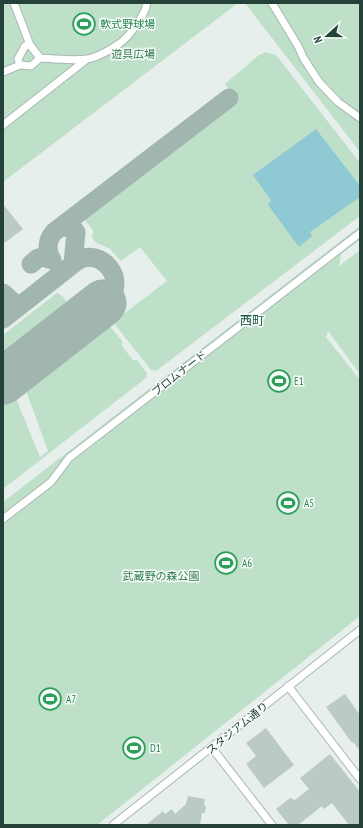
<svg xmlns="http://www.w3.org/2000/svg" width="363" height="828" font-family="'PT Sans Narrow','Noto Sans JP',sans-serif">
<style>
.green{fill:#bfe0c8}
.water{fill:#8ec9d4}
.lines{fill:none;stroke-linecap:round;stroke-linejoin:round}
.taxiway{stroke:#a2b6b0;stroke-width:19}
.runway{stroke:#a2b6b0;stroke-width:47}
.building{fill:#bbcac4}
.minor-casing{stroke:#a8b8b2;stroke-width:9}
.minor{stroke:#fff;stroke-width:7}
.labels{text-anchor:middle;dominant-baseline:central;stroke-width:3;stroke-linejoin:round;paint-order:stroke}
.leisure-label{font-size:11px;fill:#27864d;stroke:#f7fbf9;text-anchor:start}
.park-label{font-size:11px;fill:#2d7a4b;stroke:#f7fbf9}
.street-label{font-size:11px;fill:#24423a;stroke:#f7fbf9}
.neighbourhood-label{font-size:12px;fill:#1f5548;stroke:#f7fbf9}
</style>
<rect width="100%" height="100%" fill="#e6efeb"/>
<!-- green -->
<path class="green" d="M3 3H238L3 182Z
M245 3H360V152Z
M265 52 276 55 360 163V216L156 371 151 370 113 322 167 281 140 247 121 261 110 249 95 242 92 237 93 230 84 219 236 101 225 84 259 55Z
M360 226V240L341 254 339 266 360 250V374L328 331 326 337 360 380V616L97 825H3V502Z
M57 293C63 296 66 298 66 305L3 355V335Z
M108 324 122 341V346L133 360H137L147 373 146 378 3 489V405L15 396 40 457 48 451 25 388Z"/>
<!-- water -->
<path class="water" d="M316 129 360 186V197L310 232 312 236 299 247 268 205 271 200 253 175Z"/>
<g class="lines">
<!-- taxiway -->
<path class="taxiway" d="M61 228 71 226 76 232 73 264
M52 260C46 250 47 240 54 232L229 98
M31 264 38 258 43 257 52 260
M3 293C11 299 13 307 25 302
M3 319 77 261C101 246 128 280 108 299"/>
<!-- runway -->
<path class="runway" d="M3 381 103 303"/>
</g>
<!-- building -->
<path class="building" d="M3 204 23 229 3 244Z
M345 694 360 715V751L353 742 352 743 326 707Z
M266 728 294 765 264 788 246 764 256 756 246 743Z
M330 754 360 792V825H349L332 803 324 809 322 806 298 825H289L276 809 290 798 295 800 309 789 300 778Z
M188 796 205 799 204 805 206 806 205 813H202L200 825H146L163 811 165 814 172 809 175 814 186 804Z"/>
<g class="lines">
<!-- minor casing -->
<g class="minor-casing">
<path id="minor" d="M14 3 30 45 40 58C55 59 72 61 87 59 95 58 113 49 120 43 130 36 145 15 147 3
M272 3 298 46 304 59 319 82 338 102 360 118
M30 45 25 46 18 59 20 65 31 66 40 58
M3 72 20 65
M3 125 87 59
M3 519 51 482 69 458 360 233
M288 686 360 779
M212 748 272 825
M113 825 360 630"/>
</g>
<!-- minor -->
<use href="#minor" class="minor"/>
</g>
<!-- icons -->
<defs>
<g id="stadium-ring" transform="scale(1.15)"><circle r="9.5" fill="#f7fbf9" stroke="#2e9e5b" stroke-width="1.5"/><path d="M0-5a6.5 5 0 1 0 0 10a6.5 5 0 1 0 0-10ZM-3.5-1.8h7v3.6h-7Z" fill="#2e9e5b"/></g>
</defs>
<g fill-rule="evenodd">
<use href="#stadium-ring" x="84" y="24"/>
<use href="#stadium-ring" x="279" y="381"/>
<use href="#stadium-ring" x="288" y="503"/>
<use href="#stadium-ring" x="226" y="563"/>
<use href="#stadium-ring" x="50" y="699"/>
<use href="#stadium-ring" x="134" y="748"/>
</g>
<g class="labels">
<!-- leisure labels -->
<g class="leisure-label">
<text x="100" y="24">軟式野球場</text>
<text x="294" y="381">E1</text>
<text x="304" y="503">A5</text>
<text x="242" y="563">A6</text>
<text x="66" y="699">A7</text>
<text x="150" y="748">D1</text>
</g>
<!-- park labels -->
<g class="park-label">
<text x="133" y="54">遊具広場</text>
<text x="161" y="576">武蔵野の森公園</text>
</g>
<!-- street labels -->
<g class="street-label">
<text transform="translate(179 373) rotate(-38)">プロムナード</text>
<text transform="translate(237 728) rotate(-39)">スタジアム通り</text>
</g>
<!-- neighbourhood labels -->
<g class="neighbourhood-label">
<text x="252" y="320">西町</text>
</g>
</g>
<!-- border -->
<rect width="363" height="828" fill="none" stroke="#24423a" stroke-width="8"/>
<!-- north arrow -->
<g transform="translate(327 36) rotate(249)" stroke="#f7fbf9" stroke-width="3" paint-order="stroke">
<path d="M0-3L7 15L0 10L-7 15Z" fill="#24423a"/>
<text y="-6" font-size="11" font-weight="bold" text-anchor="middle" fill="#24423a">N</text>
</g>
</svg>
